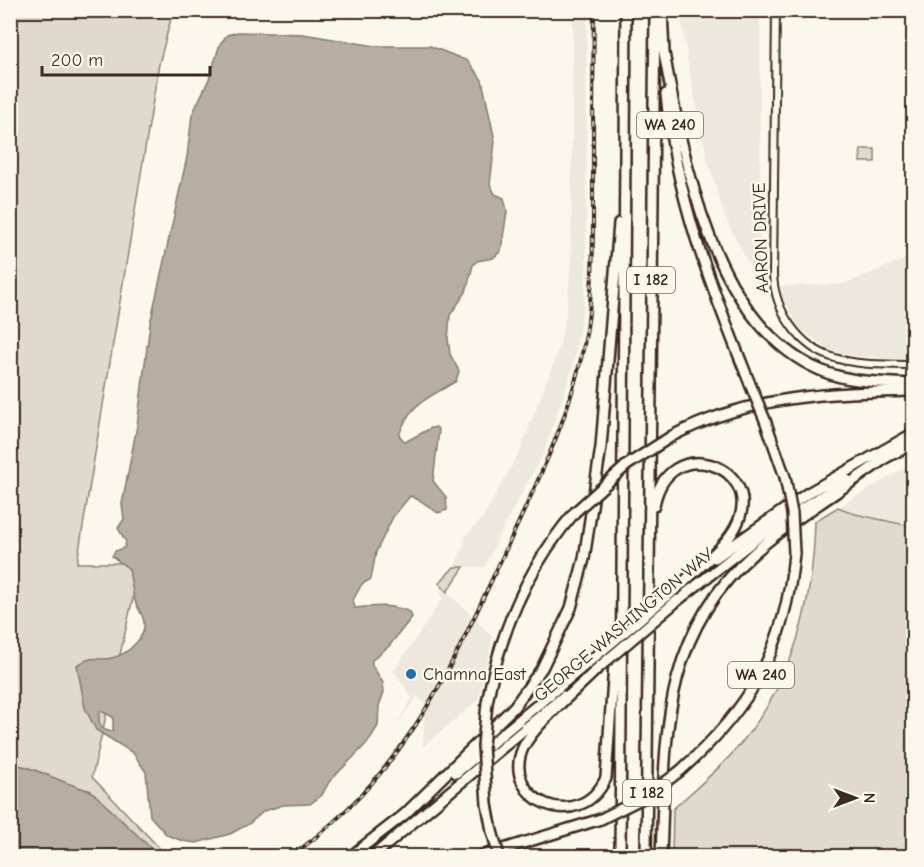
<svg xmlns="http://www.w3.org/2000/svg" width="924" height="867" font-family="'Comic Neue',sans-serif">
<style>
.built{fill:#ede8dd}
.green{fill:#dfd9ce;stroke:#8d8276;stroke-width:1.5}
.water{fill:#b6aea2;stroke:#85796d;stroke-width:1.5;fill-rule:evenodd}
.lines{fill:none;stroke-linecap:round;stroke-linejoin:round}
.minor-casing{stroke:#3b2a1e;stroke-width:10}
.highway-casing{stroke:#3b2a1e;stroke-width:14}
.minor{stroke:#fbf7ec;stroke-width:6}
.highway{stroke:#fbf7ec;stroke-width:9}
.rail-casing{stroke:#3b2a1e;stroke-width:4}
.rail{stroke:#fbf7ec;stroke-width:1.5;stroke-dasharray:4.5;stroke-linecap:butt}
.highway-bridge-casing{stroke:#3b2a1e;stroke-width:14;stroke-linecap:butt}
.highway-bridge{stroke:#fbf7ec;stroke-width:9}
.poi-dot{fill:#1f6fb2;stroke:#fbf7ec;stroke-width:2}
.labels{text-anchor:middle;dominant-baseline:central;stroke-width:5;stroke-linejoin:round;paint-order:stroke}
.shield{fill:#fbf7ec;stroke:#75685c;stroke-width:1.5}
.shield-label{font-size:16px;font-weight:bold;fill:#3b2a1e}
.street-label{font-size:18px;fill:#3b2a1e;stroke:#fbf7ec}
.poi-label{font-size:18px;fill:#3b2a1e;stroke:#fbf7ec;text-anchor:start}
</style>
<rect width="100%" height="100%" fill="#fbf7ec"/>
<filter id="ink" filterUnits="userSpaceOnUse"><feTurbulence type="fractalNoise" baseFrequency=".0167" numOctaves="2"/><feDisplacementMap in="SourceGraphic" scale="12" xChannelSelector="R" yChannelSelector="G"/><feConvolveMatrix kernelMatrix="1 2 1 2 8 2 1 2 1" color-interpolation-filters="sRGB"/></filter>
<g filter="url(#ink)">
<!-- built -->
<path class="built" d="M573 11H587L586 272 583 308 573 366 544 452 503 528 485 567H454L463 549 465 537 483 518 521 449 559 348 566 315 571 265Z
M680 11H760V287L724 215 707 157 688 64Z
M913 256V360L856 356 830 350 799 328 781 295V286L844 284Z
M913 463V573L906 562 854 514 838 507Z
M440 585 493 637 478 700 423 747 425 703 417 697 395 727 412 698 394 671 442 599Z"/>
<!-- green -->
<path class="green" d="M10 11H173L159 64 77 563H141L92 777 167 856 157 855 91 791C64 784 39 769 11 763Z
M861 149H875V162H860Z
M838 507 855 514 910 526 906 562 914 573 913 856H672L673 809C697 787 722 767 742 742 795 677 813 603 815 521Z
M454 567H464L447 592 439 583Z"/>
<!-- water -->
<path class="water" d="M238 32 303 34 375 46H430L468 61 482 80 495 141 490 184 495 194 504 198 507 211 501 251 493 258 477 261 473 265 466 292 450 315 448 339 450 354 459 371 456 381C428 399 411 401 399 435L405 442 431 428 436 427 439 430 433 481 446 497 447 510 438 513 421 501 410 496 393 517 376 552 371 579 362 584 353 600 355 608C375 606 391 604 410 612L412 617 389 646 372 660V665L383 683 384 692 379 706 378 726 368 742 329 782 322 795 310 804 283 805 264 811 249 824 230 834 196 843 183 841 167 835 150 816 146 772 133 753 96 730 85 708 77 665C96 653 97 662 112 658 128 654 149 636 143 618 141 612 137 607 135 601 132 591 131 580 129 569L112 556 115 551 124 548 126 542 118 528 124 519 122 504 137 426 150 324 187 157 192 115 209 79 220 44 227 35ZM101 711 113 717V731C101 733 96 720 101 711Z
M11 763C39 769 64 784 91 791L159 856H11Z"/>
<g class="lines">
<!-- minor casing -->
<g class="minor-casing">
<path id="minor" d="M776 10 773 275C775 311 799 348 835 358 860 366 888 364 914 365"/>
</g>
<!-- highway casing -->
<g class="highway-casing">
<path id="highway" d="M662 10 664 53
M663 47C682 152 710 323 820 370 849 383 882 382 914 384
M666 94C676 200 711 286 750 384
M765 420 785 477
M672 436C751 395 827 393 914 391
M887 457 914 443
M654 506C667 431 763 465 738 522 728 546 700 565 682 584
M715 558 808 493 914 433
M678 600 761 535 847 480
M598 668C580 687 533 725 523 748 500 799 579 836 606 778L615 650
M487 703C500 631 527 568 575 512
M680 771C751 708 786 648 794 553
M456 773 585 665
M487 804 492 831
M351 856 405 814 514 707 542 668 571 608 584 559 601 447 619 223
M373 856 564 696
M481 856 601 819
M620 856 626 10
M646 856 655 10
M661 856C666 741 659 637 754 553 796 516 846 488 891 454"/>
</g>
<!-- minor -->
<use href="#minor" class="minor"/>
<!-- highway -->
<use href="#highway" class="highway"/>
<!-- rail casing -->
<g class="rail-casing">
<path id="rail" d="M291 856C407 774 450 669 508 545 540 477 573 410 586 334 594 286 593 238 593 189 593 130 593 70 594 10"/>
</g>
<!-- rail -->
<use href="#rail" class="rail"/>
<!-- highway-bridge casing -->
<g class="highway-bridge-casing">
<path id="highway-bridge" d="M750 384 765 420
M785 477 792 513 794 553
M575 512 627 465 672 436
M585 665 679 586
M598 668 678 600
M487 703 483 746 487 804
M601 819 647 796 680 771
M492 831 499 856"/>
</g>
<!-- highway-bridge -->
<use href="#highway-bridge" class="highway-bridge"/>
</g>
</g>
<!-- markers -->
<circle class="poi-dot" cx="411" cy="674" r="6"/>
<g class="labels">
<!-- shield labels -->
<g class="shield">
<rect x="637" y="112" width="66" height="26" rx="4.5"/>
<rect x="627" y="267" width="48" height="26" rx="4.5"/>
<rect x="728" y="662" width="66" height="26" rx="4.5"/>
<rect x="623" y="780" width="48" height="26" rx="4.5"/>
</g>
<g class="shield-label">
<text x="670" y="125">WA 240</text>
<text x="651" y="280">I 182</text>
<text x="761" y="675">WA 240</text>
<text x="647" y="793">I 182</text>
</g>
<!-- street labels -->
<g class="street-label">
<text transform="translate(761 238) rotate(-92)">AARON DRIVE</text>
<text transform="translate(624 625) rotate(-40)">GEORGE WASHINGTON WAY</text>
</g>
<!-- poi labels -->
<g class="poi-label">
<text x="423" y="674">Chamna East</text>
</g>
</g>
<!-- margin -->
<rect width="924" height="867" fill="none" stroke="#fbf7ec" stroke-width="36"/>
<rect x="18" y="18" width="888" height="831" fill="none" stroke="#3b2a1e" stroke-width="2" filter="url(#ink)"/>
<!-- north arrow -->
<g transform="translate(855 798) rotate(90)" stroke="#fbf7ec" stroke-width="4.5" paint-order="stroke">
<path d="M0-4.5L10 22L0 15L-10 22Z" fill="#3b2a1e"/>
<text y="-9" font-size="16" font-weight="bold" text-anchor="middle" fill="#3b2a1e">N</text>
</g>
<!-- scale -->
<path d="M42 66v9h168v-9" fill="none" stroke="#3b2a1e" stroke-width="3"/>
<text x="51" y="66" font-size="18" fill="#3b2a1e" stroke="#fbf7ec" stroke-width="4.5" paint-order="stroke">200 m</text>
</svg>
